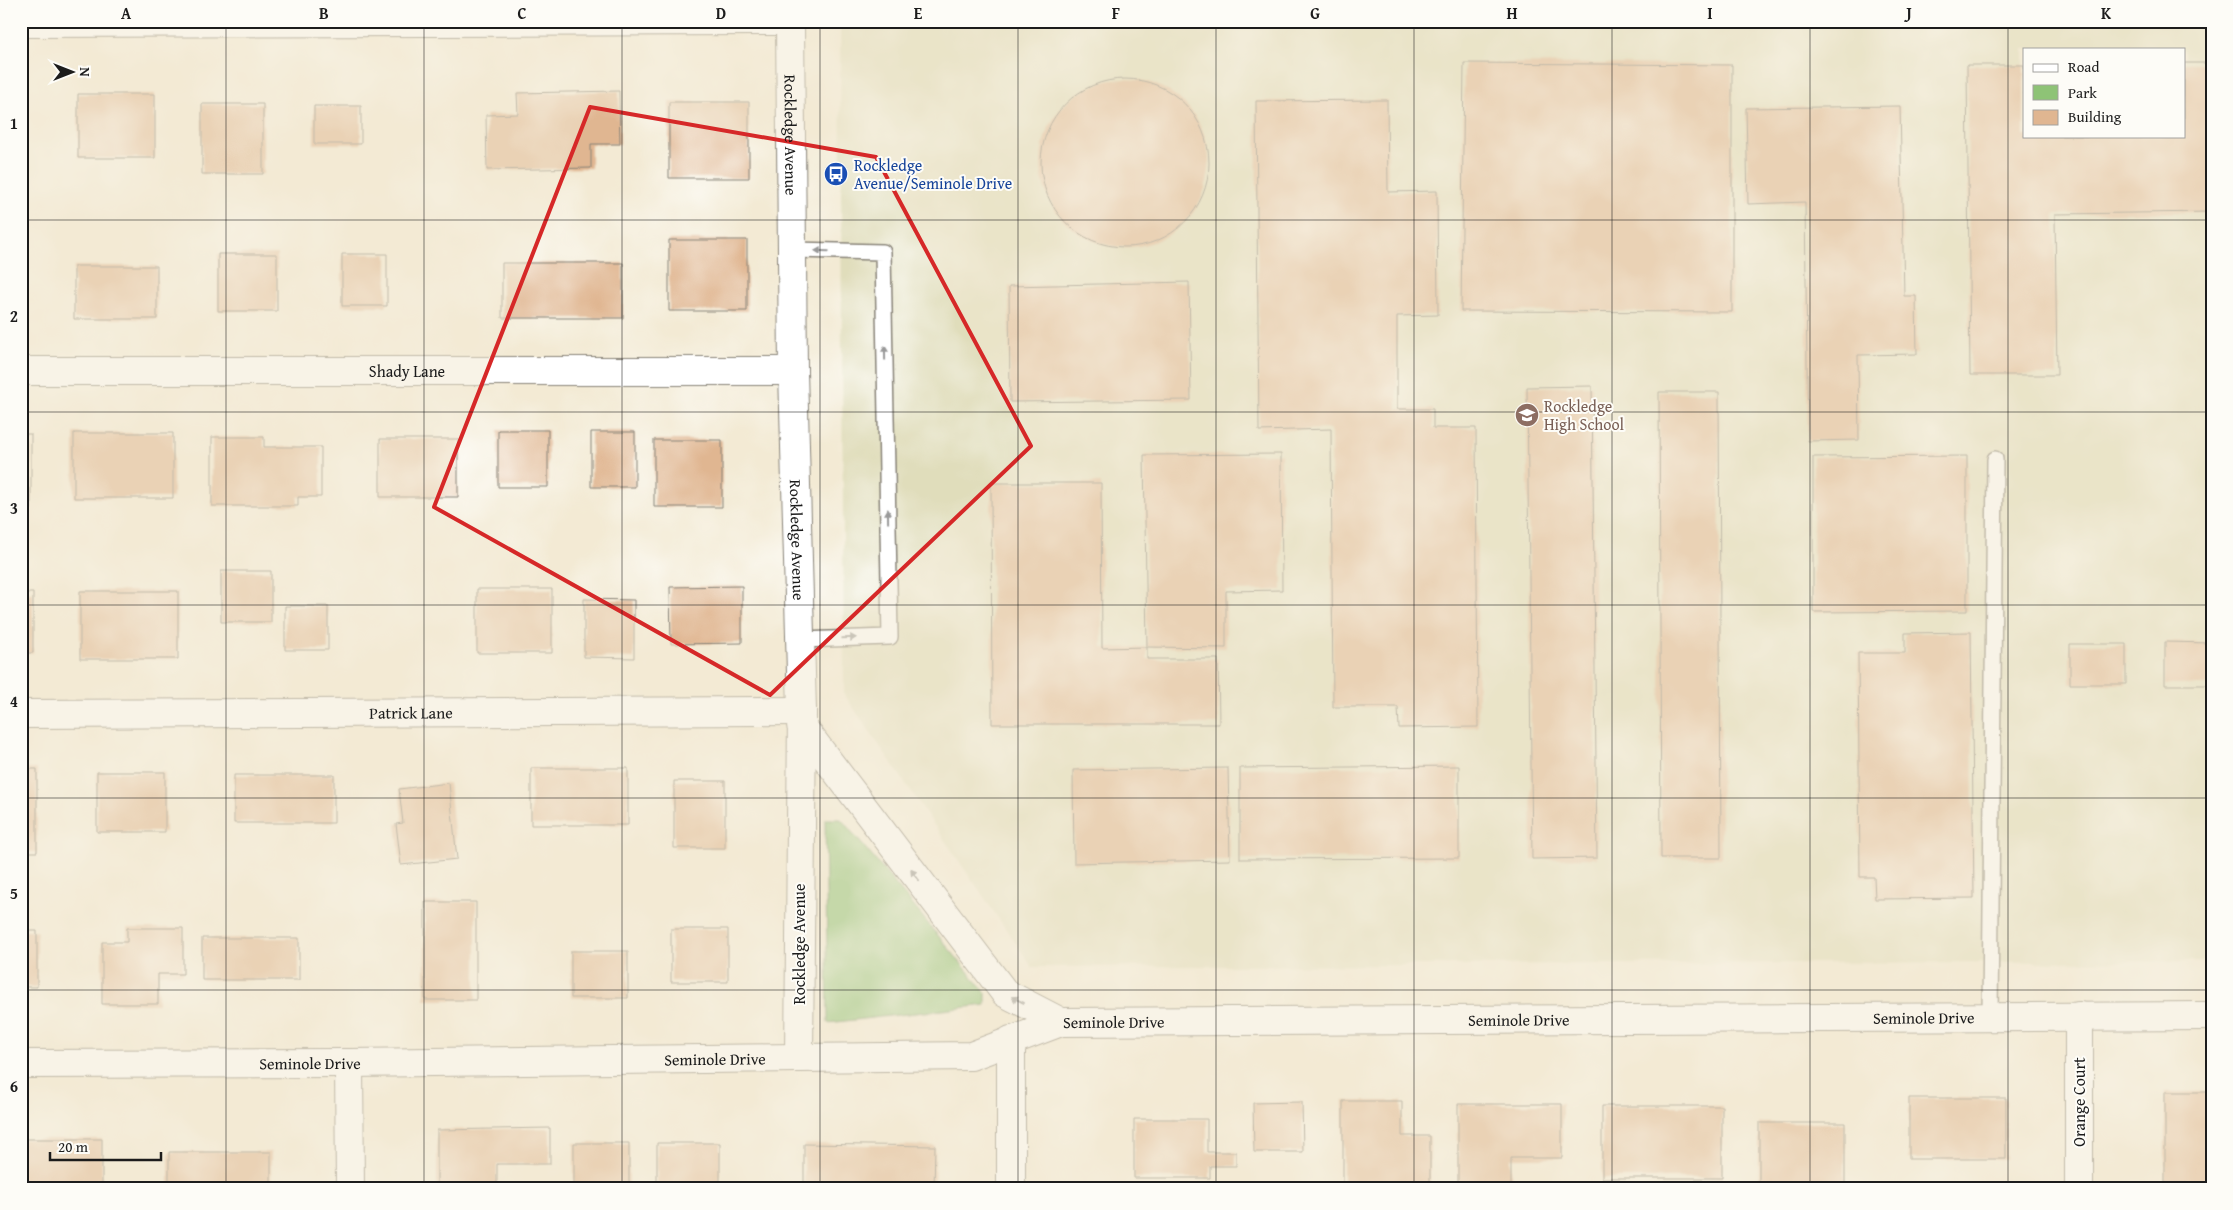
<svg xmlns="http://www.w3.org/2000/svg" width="2233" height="1210" font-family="'Gentium Book Plus',serif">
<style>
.built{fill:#e0ddbb;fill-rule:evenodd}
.green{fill:#8ec376;stroke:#557049}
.building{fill:#e0b691}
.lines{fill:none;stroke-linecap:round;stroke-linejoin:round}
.service-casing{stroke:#888378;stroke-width:18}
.minor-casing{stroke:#888378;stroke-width:30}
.service{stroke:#fff;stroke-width:15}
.minor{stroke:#fff;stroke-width:28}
.oneway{fill:#999}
.marked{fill:none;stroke:#d62828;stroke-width:4;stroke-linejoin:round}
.grid{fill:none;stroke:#1c1c1c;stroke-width:1;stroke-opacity:0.55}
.labels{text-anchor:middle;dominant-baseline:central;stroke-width:4;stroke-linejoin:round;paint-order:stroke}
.street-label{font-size:16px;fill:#1c1c1c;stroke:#fdfcf7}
.transit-label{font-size:16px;fill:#164399;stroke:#fdfcf7;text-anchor:start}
.education-label{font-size:16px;fill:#785e54;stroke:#fdfcf7;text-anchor:start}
.neatline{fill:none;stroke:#1c1c1c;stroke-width:2}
.grid-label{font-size:16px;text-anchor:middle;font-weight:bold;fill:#1c1c1c}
</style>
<rect width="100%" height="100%" fill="#fdfcf7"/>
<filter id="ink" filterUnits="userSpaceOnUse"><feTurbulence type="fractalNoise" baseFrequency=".02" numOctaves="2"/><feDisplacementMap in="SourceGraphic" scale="10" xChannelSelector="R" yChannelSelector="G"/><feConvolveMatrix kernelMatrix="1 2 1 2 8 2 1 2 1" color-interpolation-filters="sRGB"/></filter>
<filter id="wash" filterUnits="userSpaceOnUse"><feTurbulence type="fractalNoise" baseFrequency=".0096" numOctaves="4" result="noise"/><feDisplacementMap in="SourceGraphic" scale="20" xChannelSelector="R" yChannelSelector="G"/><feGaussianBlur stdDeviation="1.12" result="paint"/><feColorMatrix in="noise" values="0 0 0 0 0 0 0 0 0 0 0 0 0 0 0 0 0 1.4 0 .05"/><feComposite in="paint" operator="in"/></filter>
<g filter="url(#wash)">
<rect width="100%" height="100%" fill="#f3ead4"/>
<!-- built -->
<path class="built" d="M840 21H2212V961L1032 967 844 694ZM2024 49H2184V136H2024Z"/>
<!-- green -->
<path class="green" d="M825 819H841L986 993V1005L828 1023Z"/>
<g id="blocks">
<!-- building -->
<path class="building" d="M1464 63 1732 65V312L1461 311Z
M2184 63H2212V212L2055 214 2057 375H1970L1967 65H2024V136H2184Z
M1041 163a84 84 0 1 1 168 0a84 84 0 1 1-168 0Z
M619 91 620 144H591V168L487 170 486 115 518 114 517 93Z
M78 94H155V158H78Z
M1387 100 1388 192 1437 191 1438 315 1397 316V409H1433V428H1476L1478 727 1399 728 1398 707H1333L1331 429 1259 431 1256 101Z
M669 102H749V178H669Z
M202 104H263V174H202Z
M314 106H361V144H314Z
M1900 106 1904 296H1916L1917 354 1858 355 1859 440 1808 441 1805 202 1748 204 1746 108Z
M21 108H24V167H21Z
M669 240H747V311H669Z
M218 254H277V311H218Z
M342 254H387V306H342Z
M502 263H623V318H502Z
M74 266H157V319H74Z
M1189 282 1191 400 1010 402 1009 286Z
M1592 386 1597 858 1532 859 1527 387Z
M1659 392H1719L1721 858H1661Z
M498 430H548V487H498Z
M591 432H635V487H591Z
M74 433H173V498H74Z
M21 434H31V509H21Z
M212 437H264V447H321V497H298V506H212Z
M380 439H458V497H380Z
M654 440H722V507H654Z
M1281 454 1282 590 1226 591V648L1147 647V659H1218L1219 724H992L991 483H1101L1102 648 1147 647 1144 455Z
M1967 456V611L1813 612V457Z
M221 571H271V622H221Z
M742 586V643L671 644 670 587Z
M477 589H552V653H477Z
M80 591H178V659H80Z
M21 593H33V653H21Z
M584 599 634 600V658L584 657Z
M285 606H328V650H285Z
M1971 632 1974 898 1875 899 1874 877H1860L1858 653H1905V633Z
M2165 642 2212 643V685H2165Z
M2070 644H2126V684H2070Z
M1459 766V858L1240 859V768Z
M531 768H628V825H531Z
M1228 768 1230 860 1074 863 1073 770Z
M21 769H37V852H21Z
M97 772H165V832H97Z
M234 775H334V823H234Z
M674 781H725V848H674Z
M449 783 457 859 401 865 396 824 403 823 399 789Z
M425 902H476V1000H425Z
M127 928H183V974H158V1004H102V942H127Z
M671 929H728V982H671Z
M21 931H37V987H21Z
M202 938H299V980H202Z
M571 951H628V998H571Z
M2165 1092H2212V1183H2165Z
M1909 1098H2006V1159H1909Z
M1343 1101H1402V1136H1430V1189H1343Z
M1302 1102 1303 1152H1254L1253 1103Z
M1458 1104H1562V1158H1511V1189H1458Z
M1602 1106H1722V1178H1602Z
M1134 1119H1207V1152H1236V1166H1210V1178H1134Z
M1759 1123H1845V1189H1759Z
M550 1128V1164H497V1189H437V1130Z
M21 1139H102V1189H21Z
M574 1143H629V1189H574Z
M657 1143H720V1189H657Z
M804 1144 935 1146 934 1189H804Z
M169 1152H271V1189H169Z"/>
</g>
</g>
<g filter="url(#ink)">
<use href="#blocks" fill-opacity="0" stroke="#888378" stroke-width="1"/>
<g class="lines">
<!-- service casing -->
<g class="service-casing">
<path id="service" d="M792 250 883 252 890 637 800 640
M1990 1017 1995 459"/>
</g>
<!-- minor casing -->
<g class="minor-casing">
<g id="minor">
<path id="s1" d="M790 21 793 371 802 711 799 1057"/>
<path d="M21 23 790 21"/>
<path id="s2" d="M21 371H793"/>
<path id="s3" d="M21 714 802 711"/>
<path d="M801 725 1005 993 1061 1022"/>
<path d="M349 1063 350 1189"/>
<path id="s4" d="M21 1064 349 1063 971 1056 1061 1022 2212 1016"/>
<path d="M1011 1189V1040"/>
<path d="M2079 1189V1016"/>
</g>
</g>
<!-- service -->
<use href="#service" class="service"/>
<!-- minor -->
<use href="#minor" class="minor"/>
</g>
<!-- one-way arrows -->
<defs><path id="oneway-solid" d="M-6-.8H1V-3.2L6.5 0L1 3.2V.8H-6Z" transform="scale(1.25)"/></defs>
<g class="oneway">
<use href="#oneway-solid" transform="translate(822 251) rotate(-179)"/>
<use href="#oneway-solid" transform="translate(885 353) rotate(-91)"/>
<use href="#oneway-solid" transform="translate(888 516) rotate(-91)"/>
<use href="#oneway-solid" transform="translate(849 638) rotate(-1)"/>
<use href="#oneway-solid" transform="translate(915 875) rotate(-127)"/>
<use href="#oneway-solid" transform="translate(1018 1000) rotate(-153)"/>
</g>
</g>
<!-- marked area -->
<path d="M0 0H2233V1210H0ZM590 107 876 157 1031 446 770 695 434 507Z" fill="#f3ead4" fill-opacity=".55" fill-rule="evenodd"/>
<path class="marked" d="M590 107 876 157 1031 446 770 695 434 507Z"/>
<!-- grid -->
<path class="grid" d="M226 21V1189M424 21V1189M622 21V1189M820 21V1189M1018 21V1189M1216 21V1189M1414 21V1189M1612 21V1189M1810 21V1189M2008 21V1189M21 220H2212M21 412H2212M21 605H2212M21 798H2212M21 990H2212"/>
<!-- icons -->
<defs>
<g id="bus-disc" transform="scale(1.25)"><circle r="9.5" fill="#1a4fb4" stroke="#fdfcf7"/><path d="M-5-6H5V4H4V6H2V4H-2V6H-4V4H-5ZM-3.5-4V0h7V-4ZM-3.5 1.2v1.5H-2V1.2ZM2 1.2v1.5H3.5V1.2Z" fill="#fff"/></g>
<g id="school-disc" transform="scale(1.25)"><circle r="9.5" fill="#8d6e63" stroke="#fdfcf7"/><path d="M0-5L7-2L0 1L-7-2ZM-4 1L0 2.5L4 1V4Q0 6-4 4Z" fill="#fff"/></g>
</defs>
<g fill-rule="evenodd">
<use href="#bus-disc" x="836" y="174"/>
<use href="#school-disc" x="1527" y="415"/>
</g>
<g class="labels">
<!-- street labels -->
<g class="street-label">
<text stroke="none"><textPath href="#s1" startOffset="114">Rockledge Avenue</textPath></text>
<text stroke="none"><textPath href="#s2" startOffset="386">Shady Lane</textPath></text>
<text stroke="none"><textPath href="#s1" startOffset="519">Rockledge Avenue</textPath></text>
<text stroke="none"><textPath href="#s3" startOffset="390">Patrick Lane</textPath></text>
<text transform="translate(799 944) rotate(-90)">Rockledge Avenue</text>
<text stroke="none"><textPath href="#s4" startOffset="1909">Seminole Drive</textPath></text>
<text stroke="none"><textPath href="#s4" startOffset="1504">Seminole Drive</textPath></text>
<text stroke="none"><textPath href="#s4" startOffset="1099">Seminole Drive</textPath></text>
<text stroke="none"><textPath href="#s4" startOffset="694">Seminole Drive</textPath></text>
<text stroke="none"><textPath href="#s4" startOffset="289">Seminole Drive</textPath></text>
<text transform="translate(2079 1102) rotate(-90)">Orange Court</text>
</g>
<!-- transit labels -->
<g class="transit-label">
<text x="854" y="165">Rockledge<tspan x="854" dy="18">Avenue/Seminole Drive</tspan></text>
</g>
<!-- education labels -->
<g class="education-label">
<text x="1544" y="406">Rockledge<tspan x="1544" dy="18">High School</tspan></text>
</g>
</g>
<!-- margin -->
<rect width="2233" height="1210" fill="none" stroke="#fdfcf7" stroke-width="55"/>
<!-- legend -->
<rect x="2023" y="48" width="162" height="90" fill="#fdfcf7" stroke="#a3a29f"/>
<rect x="2033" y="64" width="25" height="8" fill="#ffffff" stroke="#a3a29f"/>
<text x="2068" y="72" font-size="15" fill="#1c1c1c">Road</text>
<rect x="2033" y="85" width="25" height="15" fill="#8ec376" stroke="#a3a29f"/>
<text x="2068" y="98" font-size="15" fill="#1c1c1c">Park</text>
<rect x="2033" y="110" width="25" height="15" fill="#e0b691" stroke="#a3a29f"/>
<text x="2068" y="122" font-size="15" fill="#1c1c1c">Building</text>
<!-- north arrow -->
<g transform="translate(72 72) rotate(90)" stroke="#fdfcf7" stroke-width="4" paint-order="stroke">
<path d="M0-4L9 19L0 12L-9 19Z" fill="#1c1c1c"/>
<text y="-8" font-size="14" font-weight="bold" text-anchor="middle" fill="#1c1c1c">N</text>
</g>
<!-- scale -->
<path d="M50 1152v8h111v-8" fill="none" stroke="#1c1c1c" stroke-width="2.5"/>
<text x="58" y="1152" font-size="15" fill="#1c1c1c" stroke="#fdfcf7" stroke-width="4" paint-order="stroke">20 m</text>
<rect x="28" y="28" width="2178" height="1154" class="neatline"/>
<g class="grid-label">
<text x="126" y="19">A</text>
<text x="324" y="19">B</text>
<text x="522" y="19">C</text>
<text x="721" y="19">D</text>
<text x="918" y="19">E</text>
<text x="1116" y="19">F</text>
<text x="1315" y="19">G</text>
<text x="1512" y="19">H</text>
<text x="1710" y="19">I</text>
<text x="1909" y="19">J</text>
<text x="2106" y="19">K</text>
<text x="14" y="129">1</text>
<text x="14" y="322">2</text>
<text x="14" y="514">3</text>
<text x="14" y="707">4</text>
<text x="14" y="899">5</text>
<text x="14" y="1092">6</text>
</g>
</svg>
